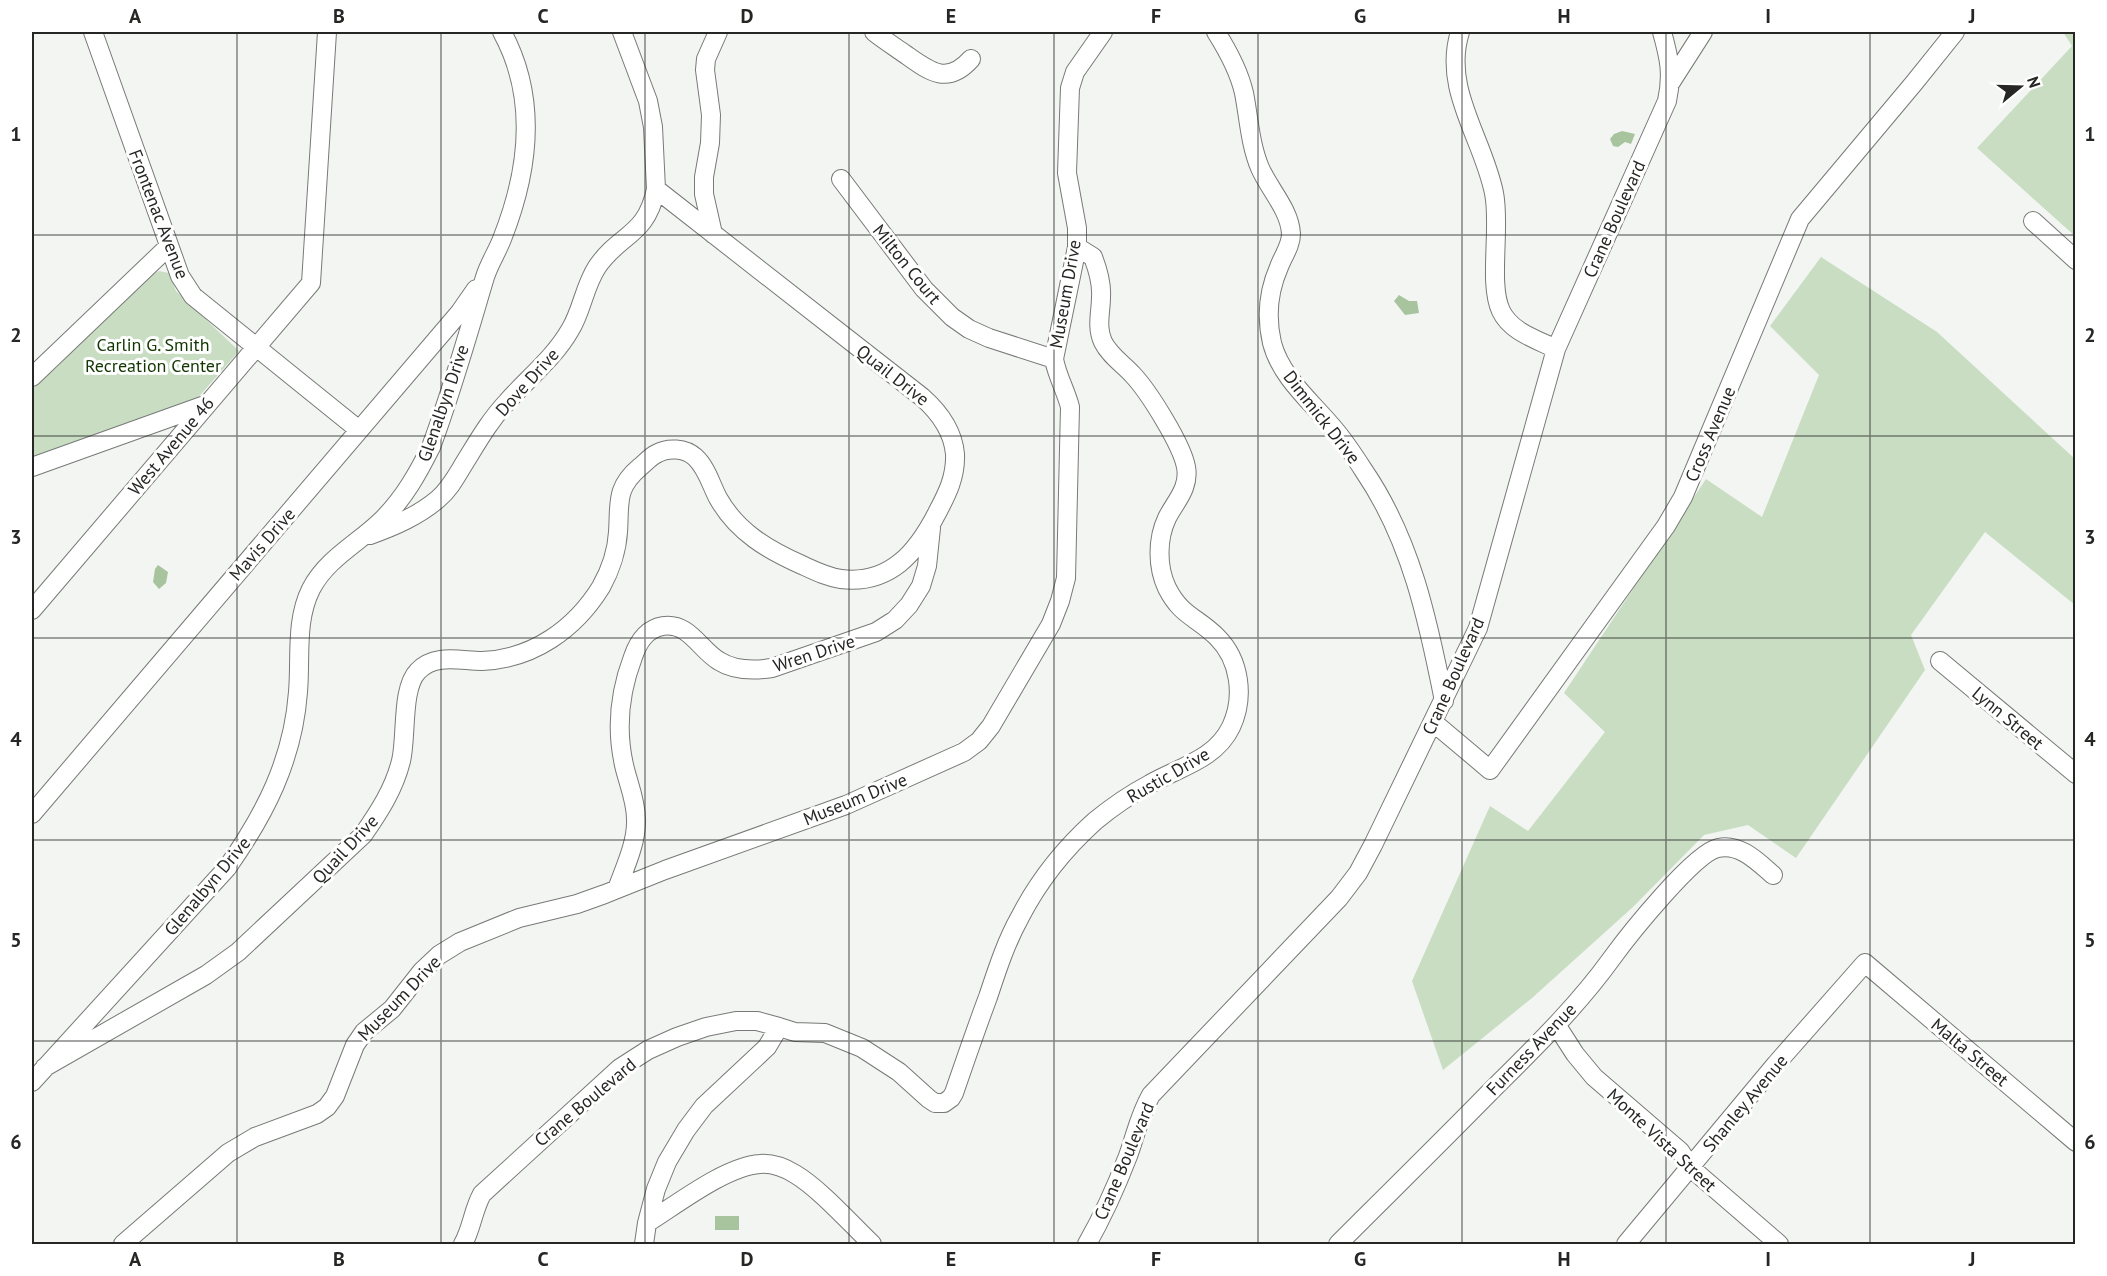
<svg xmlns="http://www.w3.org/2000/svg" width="2107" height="1276" font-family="'PT Sans',sans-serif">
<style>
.green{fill:#c8ddc2}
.water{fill:#a8c49e}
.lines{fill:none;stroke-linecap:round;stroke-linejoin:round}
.minor-casing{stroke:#777a76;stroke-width:20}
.minor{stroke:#fff;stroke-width:18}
.grid{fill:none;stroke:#262725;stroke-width:1.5;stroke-opacity:0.55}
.labels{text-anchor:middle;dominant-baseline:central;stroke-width:6;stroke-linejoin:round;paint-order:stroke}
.street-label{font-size:18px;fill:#262725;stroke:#fff}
.park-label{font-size:18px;fill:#113601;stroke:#fff}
.neatline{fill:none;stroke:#262725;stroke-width:2}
.grid-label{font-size:20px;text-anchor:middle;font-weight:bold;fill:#262725}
</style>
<rect width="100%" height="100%" fill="#f2f5f1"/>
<!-- green -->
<path class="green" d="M2063 32H2075V236L1977 148 2072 46Z
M1821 257 1937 332 2075 459V605L1985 532 1911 635 1925 670 1796 858 1748 825 1704 835 1633 907 1532 998 1443 1070 1412 981 1490 806 1528 831 1605 732 1564 693 1706 479 1762 517 1819 375 1770 326Z
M159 271 169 273 176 291 239 351 195 401 32 461V388L56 368 149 276Z"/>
<!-- water -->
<path class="water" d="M1622 131 1635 134 1631 144 1625 142 1618 147 1613 146 1610 139 1614 134Z
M1399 295 1409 301H1417L1419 313 1405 315 1394 301Z
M158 565 168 572 166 583 159 589 153 582 155 569Z
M715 1216H739V1230H715Z"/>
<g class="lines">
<!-- minor casing -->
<g class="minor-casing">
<path id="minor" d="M93 32 180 276 193 296 359 430
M874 32C884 40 895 47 905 54 929 71 947 86 971 59
M1216 32C1228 51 1239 71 1244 93 1249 119 1250 144 1260 168 1269 189 1290 210 1291 234 1291 246 1283 256 1279 267 1268 292 1266 317 1272 343 1281 378 1313 403 1335 430 1346 443 1355 457 1364 471 1411 540 1428 620 1444 701
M1460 32C1442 89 1483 138 1494 193 1501 227 1488 284 1501 311 1511 332 1536 339 1556 349
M1671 82 1703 32
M841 179 924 289 952 317 969 329 989 338 1054 359
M2033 221 2076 260
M713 234 704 194V177L710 143 711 115 705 70 706 59 718 32
M32 377 169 246
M32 467 205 405
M370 535C395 526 418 516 438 499 450 489 457 475 465 462 478 441 490 420 507 402 528 378 554 358 570 330 582 311 584 287 597 267 620 233 646 237 656 189
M32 610 311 283 327 32
M1940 661 2076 774
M1433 722 1490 770 1666 526 1683 497 1800 219 1914 83 1955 32
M32 814 460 312 476 289
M617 889C625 867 637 842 636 819 636 800 628 783 624 765 616 729 620 691 633 657 638 642 646 629 663 626 689 622 700 650 719 661 735 671 753 671 772 668L876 632 895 620 909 605 921 586 927 566 931 528
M1557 1026 1575 1054 1594 1077 1680 1151 1691 1168 1779 1244
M779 1027 795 1032 825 1033 862 1048 899 1072 929 1099 935 1103H944L951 1098 954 1093C965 1061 976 1029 988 997 997 970 1006 942 1020 917 1039 880 1065 848 1095 821 1112 807 1131 794 1150 784 1179 767 1215 760 1231 727 1245 697 1240 660 1217 637 1197 617 1181 616 1167 588 1157 567 1157 539 1167 518 1175 502 1190 488 1186 467 1182 445 1149 392 1133 375 1123 364 1110 356 1103 342 1096 327 1101 312 1101 297 1102 283 1098 270 1093 257L1077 247
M45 1067 206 975 238 952 363 835C379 812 394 789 401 761 407 736 401 688 418 671 435 653 461 661 482 661 533 659 575 629 601 587 610 571 617 550 618 532 620 503 615 488 640 467 645 463 650 457 656 454 668 447 685 448 695 457 707 468 711 485 718 498 737 532 768 550 802 565 815 571 827 577 841 579 890 585 917 552 937 513 947 494 956 477 955 454 953 431 939 412 922 397L656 189 653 127 648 101 622 32
M32 1082 227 868C265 814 293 760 298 692 301 657 295 621 311 589 327 558 359 543 383 519 404 498 418 473 431 447 452 391 468 334 485 277 489 264 497 252 502 239 529 171 538 98 502 32
M647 1223C676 1205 726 1166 760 1164 772 1163 785 1168 795 1174 820 1189 850 1223 872 1244
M123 1244 228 1153 255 1137 317 1114 327 1107 335 1096 355 1045 364 1032 392 1009 422 971 439 955 460 942 519 918 577 904 605 894 665 870 846 805 964 752 979 741 991 726 1051 624 1060 601 1066 578 1070 407C1066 391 1057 376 1054 359L1077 247V228L1067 173 1070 88 1075 72 1103 32
M463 1244C472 1228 473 1210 482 1194L620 1068 648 1050 677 1037 706 1027 736 1021H757L779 1027 767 1047 704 1106 686 1130 667 1162 656 1189 647 1223 644 1244
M1087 1244C1103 1216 1116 1187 1128 1156 1136 1134 1139 1116 1151 1095L1339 898 1358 873 1373 845 1478 628 1556 349 1667 101C1673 74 1669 57 1662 32
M1338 1244C1388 1194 1439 1144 1489 1093 1532 1050 1576 1008 1612 958 1628 936 1694 853 1718 848 1740 843 1758 862 1773 875
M1626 1244 1776 1064 1865 963 2076 1142"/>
</g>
<!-- minor -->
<use href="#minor" class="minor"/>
</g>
<!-- grid -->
<path class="grid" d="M237 32V1244M441 32V1244M645 32V1244M849 32V1244M1054 32V1244M1258 32V1244M1462 32V1244M1666 32V1244M1870 32V1244M32 235H2076M32 436H2076M32 638H2076M32 840H2076M32 1041H2076"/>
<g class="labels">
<!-- street labels -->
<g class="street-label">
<text transform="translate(159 214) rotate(69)">Frontenac Avenue</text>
<text transform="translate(1614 219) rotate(-66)">Crane Boulevard</text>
<text transform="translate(907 264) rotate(51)">Milton Court</text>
<text transform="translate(1065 294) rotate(-80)">Museum Drive</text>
<text transform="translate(893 375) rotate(38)">Quail Drive</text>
<text transform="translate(527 382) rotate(-48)">Dove Drive</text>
<text transform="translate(443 403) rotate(-71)">Glenalbyn Drive</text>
<text transform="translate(1322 417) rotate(52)">Dimmick Drive</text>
<text transform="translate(1710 434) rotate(-67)">Cross Avenue</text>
<text transform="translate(171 446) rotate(-50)">West Avenue 46</text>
<text transform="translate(262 544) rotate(-49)">Mavis Drive</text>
<text transform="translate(814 653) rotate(-18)">Wren Drive</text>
<text transform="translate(1453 676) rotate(-66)">Crane Boulevard</text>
<text transform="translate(2008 718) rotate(40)">Lynn Street</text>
<text transform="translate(1168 775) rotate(-30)">Rustic Drive</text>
<text transform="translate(855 799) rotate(-22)">Museum Drive</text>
<text transform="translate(345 849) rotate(-47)">Quail Drive</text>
<text transform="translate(207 886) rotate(-50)">Glenalbyn Drive</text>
<text transform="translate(399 998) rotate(-46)">Museum Drive</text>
<text transform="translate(1531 1049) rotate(-46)">Furness Avenue</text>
<text transform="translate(1970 1052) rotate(40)">Malta Street</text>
<text transform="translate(585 1102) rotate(-40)">Crane Boulevard</text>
<text transform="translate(1745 1103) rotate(-50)">Shanley Avenue</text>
<text transform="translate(1662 1140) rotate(43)">Monte Vista Street</text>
<text transform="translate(1124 1161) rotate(-67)">Crane Boulevard</text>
</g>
<!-- park labels -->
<g class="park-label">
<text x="153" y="344">Carlin G. Smith<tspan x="153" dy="21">Recreation Center</tspan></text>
</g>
</g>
<!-- border -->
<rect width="2107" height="1276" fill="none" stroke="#ffffff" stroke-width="66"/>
<!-- north arrow -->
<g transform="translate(2020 87) rotate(71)" stroke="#ffffff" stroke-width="4.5" paint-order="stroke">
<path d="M0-4.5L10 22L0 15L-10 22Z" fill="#262725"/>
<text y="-9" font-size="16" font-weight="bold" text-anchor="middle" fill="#262725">N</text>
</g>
<rect x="33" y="33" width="2041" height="1210" class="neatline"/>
<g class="grid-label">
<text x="135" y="23">A</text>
<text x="339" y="23">B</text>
<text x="543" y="23">C</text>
<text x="747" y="23">D</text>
<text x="951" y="23">E</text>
<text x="1156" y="23">F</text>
<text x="1360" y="23">G</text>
<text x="1564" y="23">H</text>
<text x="1768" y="23">I</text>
<text x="1972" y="23">J</text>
<text x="16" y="141">1</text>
<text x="2090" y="141">1</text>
<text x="16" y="342">2</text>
<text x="2090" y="342">2</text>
<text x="16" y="544">3</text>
<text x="2090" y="544">3</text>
<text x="16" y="746">4</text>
<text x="2090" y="746">4</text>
<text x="16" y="947">5</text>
<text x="2090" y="947">5</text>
<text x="16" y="1149">6</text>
<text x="2090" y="1149">6</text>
<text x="135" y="1266">A</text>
<text x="339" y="1266">B</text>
<text x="543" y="1266">C</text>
<text x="747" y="1266">D</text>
<text x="951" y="1266">E</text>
<text x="1156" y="1266">F</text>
<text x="1360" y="1266">G</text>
<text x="1564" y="1266">H</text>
<text x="1768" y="1266">I</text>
<text x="1972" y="1266">J</text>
</g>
</svg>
